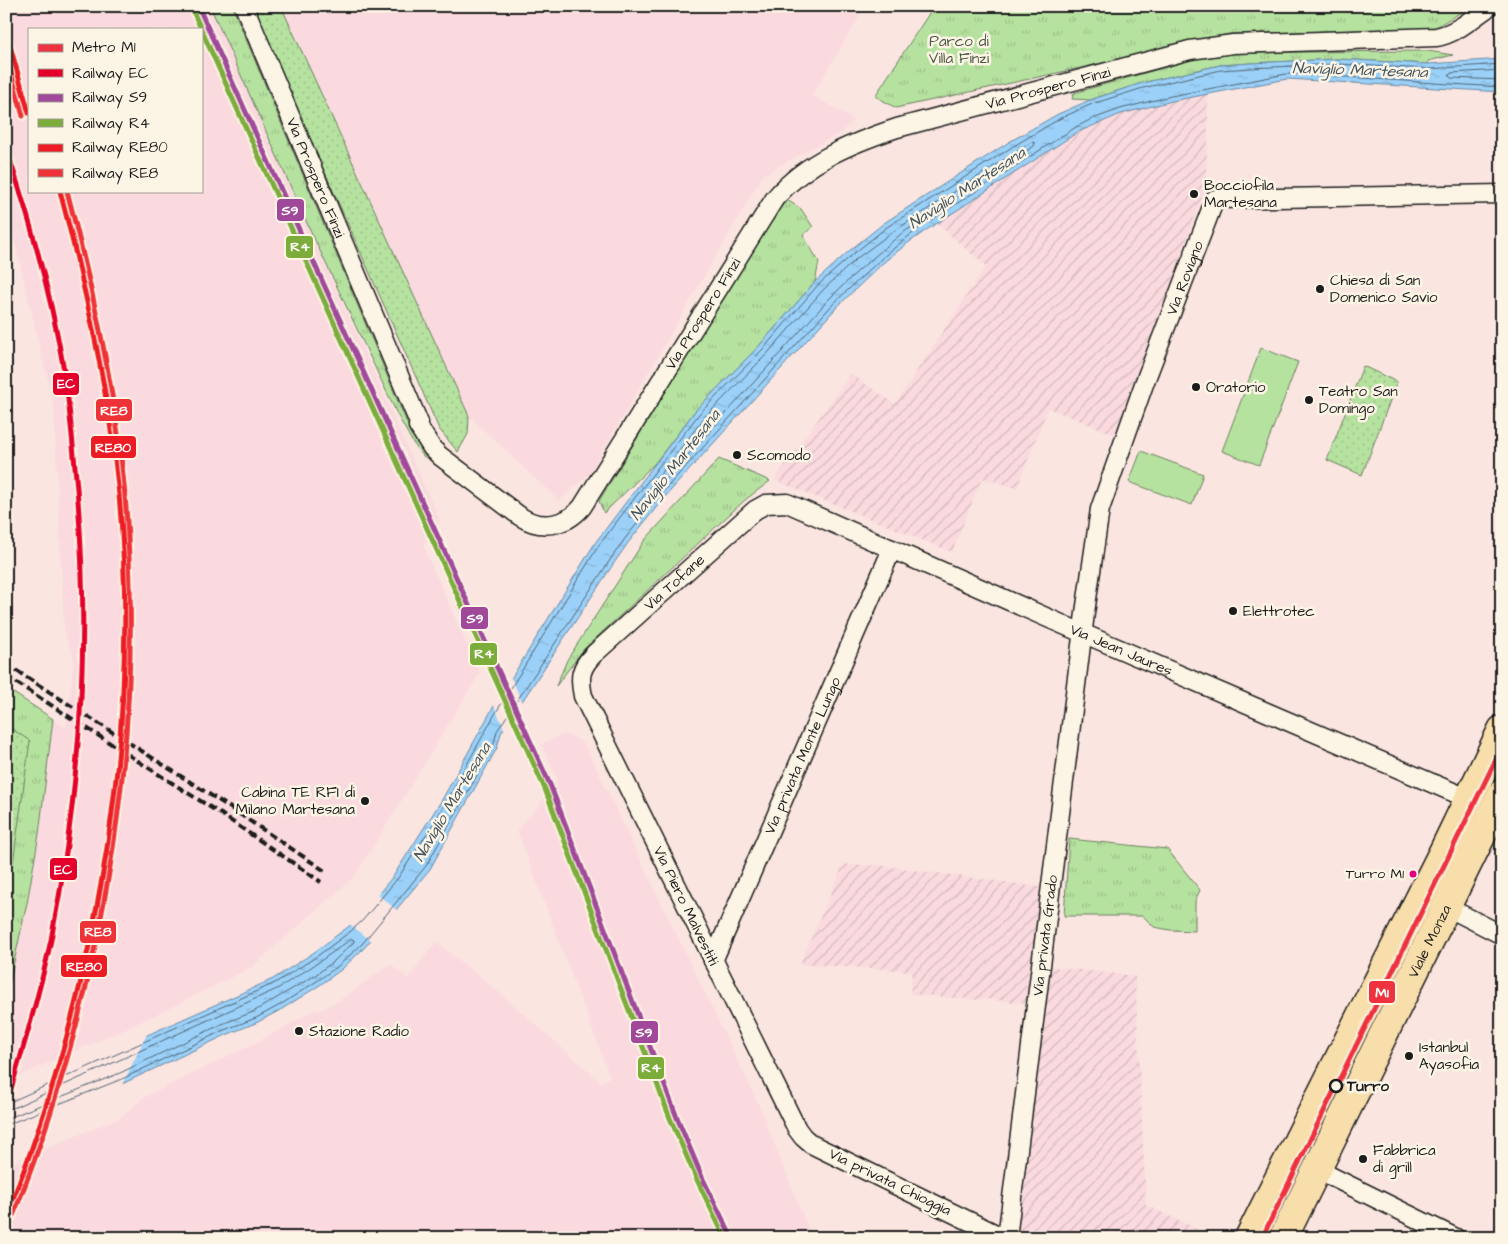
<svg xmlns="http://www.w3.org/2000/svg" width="1508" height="1244" font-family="'Architects Daughter',sans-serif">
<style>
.built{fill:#fadade;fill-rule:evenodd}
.industrial{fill:url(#industrial-furrows)}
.grass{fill:url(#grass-tufts);stroke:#697f5e}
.garden{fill:url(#garden-dots);stroke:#697f5e}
.pitch{fill:#b6e2a0;stroke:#697f5e}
.water{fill:url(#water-ripples);stroke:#6889a1}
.pier{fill:#fbe5e1}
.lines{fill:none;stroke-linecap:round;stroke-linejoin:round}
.shore{stroke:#4f6474;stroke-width:1}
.street-casing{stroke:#1c1c1c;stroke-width:21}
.primary-casing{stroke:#1c1c1c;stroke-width:31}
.street{stroke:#fcf5e5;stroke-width:18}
.primary{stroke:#f8deab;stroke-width:28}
.rail{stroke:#1c1c1c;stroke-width:4;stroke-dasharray:8 4;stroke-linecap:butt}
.rail-1-casing{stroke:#fcf5e5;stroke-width:9}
.rail-2-casing{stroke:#fcf5e5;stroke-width:9}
.rail-3-casing{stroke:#fcf5e5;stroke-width:9}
.rail-4-casing{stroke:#fcf5e5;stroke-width:9}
.rail-5-casing{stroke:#fcf5e5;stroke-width:9}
.rail-1{stroke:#e4002b;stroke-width:5}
.rail-2{stroke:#a0499a;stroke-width:5}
.rail-3{stroke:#7cac3a;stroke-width:5}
.rail-4{stroke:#ed1c24;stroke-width:5}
.rail-5{stroke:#ee3338;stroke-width:5}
.metro-1-casing{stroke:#fcf5e5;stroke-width:9}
.metro-1{stroke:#ee333e;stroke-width:5}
.poi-dot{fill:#1c1c1c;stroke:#fcf5e5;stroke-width:2}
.bus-dot{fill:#e5007d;stroke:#fcf5e5;stroke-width:2}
.stop-dot{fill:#fcf5e5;stroke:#1c1c1c;stroke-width:2.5}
.labels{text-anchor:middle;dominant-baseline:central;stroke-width:5;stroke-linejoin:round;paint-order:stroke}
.bus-label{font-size:14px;fill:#1c1c1c;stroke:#fcf5e5;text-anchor:end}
.park-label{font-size:15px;fill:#4a5744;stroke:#fcf5e5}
.street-label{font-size:15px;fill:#1c1c1c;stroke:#fcf5e5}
.poi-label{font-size:15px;fill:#1c1c1c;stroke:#fcf5e5;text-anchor:start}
.stop-label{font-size:15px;font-weight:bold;fill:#1c1c1c;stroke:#fcf5e5;text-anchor:start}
.water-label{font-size:16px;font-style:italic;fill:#42525e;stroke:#fcf5e5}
.line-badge{stroke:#fcf5e5;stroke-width:2}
.badge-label{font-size:14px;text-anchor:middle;font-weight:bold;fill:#fff}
</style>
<defs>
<pattern id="industrial-furrows" width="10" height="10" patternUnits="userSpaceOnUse" patternTransform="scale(1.25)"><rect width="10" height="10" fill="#fadade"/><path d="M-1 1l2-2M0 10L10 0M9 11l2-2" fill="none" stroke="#d6babe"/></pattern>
<pattern id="grass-tufts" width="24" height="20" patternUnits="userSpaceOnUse" patternTransform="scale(1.25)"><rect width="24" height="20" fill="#b6e2a0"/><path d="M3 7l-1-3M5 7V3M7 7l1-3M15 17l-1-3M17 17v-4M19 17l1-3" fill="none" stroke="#9cc189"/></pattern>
<pattern id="garden-dots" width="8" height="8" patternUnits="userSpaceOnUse" patternTransform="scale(1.25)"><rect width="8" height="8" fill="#b6e2a0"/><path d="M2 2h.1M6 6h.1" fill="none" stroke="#9cc189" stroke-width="1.8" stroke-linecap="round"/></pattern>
<pattern id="water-ripples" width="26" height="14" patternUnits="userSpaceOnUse" patternTransform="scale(1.25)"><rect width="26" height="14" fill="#9bd1f9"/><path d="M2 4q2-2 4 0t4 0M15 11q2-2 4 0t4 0" fill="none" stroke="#85b3d5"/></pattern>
</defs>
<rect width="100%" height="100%" fill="#fbe5e1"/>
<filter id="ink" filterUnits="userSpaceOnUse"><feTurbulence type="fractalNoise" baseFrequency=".02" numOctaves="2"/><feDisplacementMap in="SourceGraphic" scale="10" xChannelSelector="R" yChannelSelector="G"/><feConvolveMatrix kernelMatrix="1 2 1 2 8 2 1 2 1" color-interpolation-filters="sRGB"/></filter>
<g filter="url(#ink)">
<!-- built -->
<path class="built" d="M6 6H210L440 521 423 546 480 673 355 876 252 967 156 1015 6 1082V998L27 903 39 834 53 719 66 728 74 658 64 631 54 406 6 206ZM29 29H201V191H29Z
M281 6H866L812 95 854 120 842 132 763 175 590 473 559 501 469 416Z
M563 735 572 736 580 741 586 747 758 1103 812 1238H6V1165L119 1118 129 1111 143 1098 269 1036 317 1009 318 1011 329 1006 346 996 390 964 408 978 436 942 501 994 601 1082 610 1077 517 830 539 806 557 778 541 744 557 737Z"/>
<!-- industrial -->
<path class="industrial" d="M1207 91 1208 111V137L1205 189 1116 435 1048 408 1017 488 982 478 952 552 774 480 851 374 895 404 986 266 935 222 1079 129 1120 114Z
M844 863 849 865H877L1055 889 1047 966 1135 976 1146 1205 1216 1238H1012L1041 1005 986 999 978 1000 910 994 912 971 800 964Z"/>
<!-- grass -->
<path class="grass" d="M210 6H232L407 423 428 457H424L413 443 398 416 306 221Z
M934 6H1472L1434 28 1229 34 1089 66 896 108 875 96Z
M1428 51 1453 55 1428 61V64L1338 59 1251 63 1220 65 1142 83 1090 100 1072 99 1074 93 1212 54 1303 52Z
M787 200 801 209 813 227 803 235 819 262 815 282 759 346 695 411 655 463 604 513 599 501 769 221Z
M719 459 770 481 745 500 583 650 556 686 567 660 644 541Z
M6 688 53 719 39 834 27 903 6 998Z
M1069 839 1167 849 1200 890 1195 901V931L1170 930 1154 927 1143 916H1064Z"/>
<!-- garden -->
<path class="garden" d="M251 6H281L469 416 468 434 458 452 439 429Z
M1363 366 1397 382 1362 475 1327 460Z
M6 725 30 741 13 863 6 862Z"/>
<!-- pitch -->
<path class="pitch" d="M1261 348 1298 362 1259 465 1222 451Z
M1141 451 1203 474 1192 505 1129 482Z"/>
<!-- water -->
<path class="water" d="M1338 59 1428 64 1502 59V92L1287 79 1172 101 1121 114 1078 132 928 229 908 243 884 262 837 307 663 499 628 543 614 563 501 733 497 748 430 869 365 947 342 969 320 985 282 1009 258 1022 226 1035 124 1083 6 1131V1098L273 979 313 953 348 927 360 916 394 875 443 798 491 711 595 543 695 411 759 346 815 282 849 251 884 223 1009 142 1058 114 1090 100 1142 83 1220 65 1251 63Z"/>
<!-- pier -->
<path class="pier" d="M510 675 523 704 505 731 493 703Z
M376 893 398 911 373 942 348 923 358 914Z
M148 1032 121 1087 6 1133V1096Z"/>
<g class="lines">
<!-- shore -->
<path class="shore" d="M1502 70 1451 73 1449 76 1451 78 1502 80
M1032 142 1035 143 1034 146 901 234 859 270 829 299 655 492 633 518H629V515L704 418 767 354 823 290 856 259 891 233Z
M6 1103 10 1102 275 983 316 957 351 931 363 920 398 878 437 818 495 714 599 545 659 466 699 414 763 349 818 285 852 255 887 227 1012 147 1061 118 1092 104 1143 88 1221 70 1251 68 1338 64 1428 69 1502 64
M6 1109 13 1108 277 989 319 962 351 939 354 940V942L334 961 314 976 253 1012 222 1024 120 1073 6 1119
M6 1125 122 1079 224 1030 256 1018 280 1005 317 981 338 966 362 944 426 866 493 747 497 731 610 560 624 540 659 496 834 303 881 259 905 239 925 224 1076 127 1090 120 1120 109 1171 96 1286 74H1302L1449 84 1502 87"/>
<!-- street casing -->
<g class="street-casing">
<g id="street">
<path id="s1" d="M244 6 419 423 418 426 432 448 440 456 521 517C541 530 566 526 582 507L775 198C807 161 852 143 897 128L1190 50 1233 44 1436 37C1456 34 1474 17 1490 6"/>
<path d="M1447 907 1502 935"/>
<path id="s2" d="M713 961 892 549"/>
<path d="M1316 1169 1456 1238"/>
<path id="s3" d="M1004 1238 811 1144 803 1137 797 1129 583 696C579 677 580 668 594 654L755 510 766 504 787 503 1066 626 1469 799"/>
<path id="s4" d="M1007 1238 1085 613 1100 509 1144 384 1215 199 1502 194"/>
</g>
</g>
<!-- primary casing -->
<g class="primary-casing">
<g id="primary">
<path d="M1249 1238 1446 846 1502 730"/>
<path id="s5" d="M1283 1238 1502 794"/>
</g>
</g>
<!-- street -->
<use href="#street" class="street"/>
<!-- primary -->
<use href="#primary" class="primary"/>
<!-- rail -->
<path class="rail" d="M6 664 226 805 328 873
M6 676 169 781 221 814 321 882"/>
<!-- rail-1 casing -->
<g class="rail-1-casing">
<path id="rail-1" d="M6 148C30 219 50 291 63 365 69 399 72 433 75 467 91 626 82 784 51 940 39 996 23 1050 6 1105"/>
</g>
<!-- rail-2 casing -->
<g class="rail-2-casing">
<path id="rail-2" d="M198 6 551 787 676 1115 702 1177 732 1238"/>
</g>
<!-- rail-3 casing -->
<g class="rail-3-casing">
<path id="rail-3" d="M192 9 545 789 670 1118 697 1180 725 1238"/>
</g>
<!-- rail-4 casing -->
<g class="rail-4-casing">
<path id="rail-4" d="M6 32 29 113
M6 1215C27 1167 43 1117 58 1067 112 884 137 685 119 495 109 392 86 291 60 191"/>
</g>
<!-- rail-5 casing -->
<g class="rail-5-casing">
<path id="rail-5" d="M6 55 23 116
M12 1218C32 1170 49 1120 64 1069 118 885 142 688 125 496 116 393 93 291 67 191"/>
</g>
<!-- rail-1 -->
<use href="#rail-1" class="rail-1"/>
<!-- rail-2 -->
<use href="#rail-2" class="rail-2"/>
<!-- rail-3 -->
<use href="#rail-3" class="rail-3"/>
<!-- rail-4 -->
<use href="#rail-4" class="rail-4"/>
<!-- rail-5 -->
<use href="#rail-5" class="rail-5"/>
<!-- metro-1 casing -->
<g class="metro-1-casing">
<path id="metro-1" d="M1262 1238 1502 747"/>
</g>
<!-- metro-1 -->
<use href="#metro-1" class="metro-1"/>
</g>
</g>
<!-- markers -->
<g class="poi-dot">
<circle cx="1194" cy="194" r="5"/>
<circle cx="1320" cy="289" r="5"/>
<circle cx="1196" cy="387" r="5"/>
<circle cx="1309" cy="400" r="5"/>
<circle cx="737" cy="455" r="5"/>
<circle cx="1233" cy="611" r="5"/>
<circle cx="365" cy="801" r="5"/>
<circle cx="299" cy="1031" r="5"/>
<circle cx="1409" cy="1056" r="5"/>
<circle cx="1363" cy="1159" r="5"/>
</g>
<circle class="bus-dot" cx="1413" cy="874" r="4.5"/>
<circle class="stop-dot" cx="1336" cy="1086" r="6"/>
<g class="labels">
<!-- bus labels -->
<g class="bus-label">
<text x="1404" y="874">Turro M1</text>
</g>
<!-- park labels -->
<g class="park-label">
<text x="959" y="41">Parco di<tspan x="959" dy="17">Villa Finzi</tspan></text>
</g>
<!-- street labels -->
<g class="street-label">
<text stroke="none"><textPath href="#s1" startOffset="1325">Via Prospero Finzi</textPath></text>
<text stroke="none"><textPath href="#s1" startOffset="186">Via Prospero Finzi</textPath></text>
<text stroke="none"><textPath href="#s4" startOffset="981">Via Rovigno</textPath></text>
<text stroke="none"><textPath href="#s1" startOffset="890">Via Prospero Finzi</textPath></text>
<text stroke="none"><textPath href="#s3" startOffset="872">Via Tofane</textPath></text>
<text stroke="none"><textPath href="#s3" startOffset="1379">Via Jean Jaures</textPath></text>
<text stroke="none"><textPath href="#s2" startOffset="224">Via privata Monte Lungo</textPath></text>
<text transform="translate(686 906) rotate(64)">Via Piero Malvestiti</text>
<text stroke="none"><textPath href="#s4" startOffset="305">Via privata Grado</textPath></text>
<text stroke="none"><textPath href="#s5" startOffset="331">Viale Monza</textPath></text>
<text transform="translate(890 1182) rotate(26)">Via privata Chioggia</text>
</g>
<!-- poi labels -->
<g class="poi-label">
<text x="1204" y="185">Bocciofila<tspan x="1204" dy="17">Martesana</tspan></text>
<text x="1330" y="280">Chiesa di San<tspan x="1330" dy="17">Domenico Savio</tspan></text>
<text x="1206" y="387">Oratorio</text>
<text x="1319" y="391">Teatro San<tspan x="1319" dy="17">Domingo</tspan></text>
<text x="747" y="455">Scomodo</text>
<text x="1243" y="611">Elettrotec</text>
<text x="355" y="792" text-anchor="end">Cabina TE RFI di<tspan x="355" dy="17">Milano Martesana</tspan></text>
<text x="309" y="1031">Stazione Radio</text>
<text x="1419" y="1047">Istanbul<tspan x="1419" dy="17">Ayasofia</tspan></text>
<text x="1373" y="1150">Fabbrica<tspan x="1373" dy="17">di grill</tspan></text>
</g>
<!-- stop labels -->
<g class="stop-label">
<text x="1347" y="1086">Turro</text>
</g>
<!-- water labels -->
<g class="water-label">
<text transform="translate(1360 70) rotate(2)">Naviglio Martesana</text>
<text transform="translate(967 188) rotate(-33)">Naviglio Martesana</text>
<text transform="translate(675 465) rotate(-52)">Naviglio Martesana</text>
<text transform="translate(452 802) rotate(-59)">Naviglio Martesana</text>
</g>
</g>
<g class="line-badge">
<rect x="276" y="198" width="29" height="24" rx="5" fill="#a0499a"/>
<rect x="285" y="235" width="29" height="24" rx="5" fill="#7cac3a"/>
<rect x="52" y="372" width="28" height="24" rx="5" fill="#e4002b"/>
<rect x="95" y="398" width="38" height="24" rx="5" fill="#ee3338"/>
<rect x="90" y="435" width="47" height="24" rx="5" fill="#ed1c24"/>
<rect x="460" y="606" width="29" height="24" rx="5" fill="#a0499a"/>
<rect x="469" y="642" width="29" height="24" rx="5" fill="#7cac3a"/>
<rect x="49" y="857" width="29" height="24" rx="5" fill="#e4002b"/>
<rect x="79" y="920" width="38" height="24" rx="5" fill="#ee3338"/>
<rect x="60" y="954" width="48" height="24" rx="5" fill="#ed1c24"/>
<rect x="1368" y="980" width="28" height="24" rx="5" fill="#ee333e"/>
<rect x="630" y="1020" width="29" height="24" rx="5" fill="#a0499a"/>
<rect x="637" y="1056" width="28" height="24" rx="5" fill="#7cac3a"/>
</g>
<g class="badge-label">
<text x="290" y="215">S9</text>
<text x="300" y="251">R4</text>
<text x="66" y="388">EC</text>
<text x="114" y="415">RE8</text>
<text x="113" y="452">RE80</text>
<text x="475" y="623">S9</text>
<text x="484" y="658">R4</text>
<text x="63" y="874">EC</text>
<text x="98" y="936">RE8</text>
<text x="84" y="971">RE80</text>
<text x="1382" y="997">M1</text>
<text x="644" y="1037">S9</text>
<text x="651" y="1072">R4</text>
</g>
<!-- margin -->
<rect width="1508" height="1244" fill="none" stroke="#fcf5e5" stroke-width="25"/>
<rect x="12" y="12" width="1483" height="1219" fill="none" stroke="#1c1c1c" stroke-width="2" filter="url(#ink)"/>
<!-- legend -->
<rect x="28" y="28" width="175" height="165" fill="#fcf5e5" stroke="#a29e95"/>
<rect x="38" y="44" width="25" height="8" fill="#ee333e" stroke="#a29e95"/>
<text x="72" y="52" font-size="15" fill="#1c1c1c">Metro M1</text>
<rect x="38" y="69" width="25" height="8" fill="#e4002b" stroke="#a29e95"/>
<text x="72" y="78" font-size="15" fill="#1c1c1c">Railway EC</text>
<rect x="38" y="94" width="25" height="8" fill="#a0499a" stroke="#a29e95"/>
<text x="72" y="102" font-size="15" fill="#1c1c1c">Railway S9</text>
<rect x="38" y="119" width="25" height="8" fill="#7cac3a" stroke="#a29e95"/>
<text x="72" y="128" font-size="15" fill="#1c1c1c">Railway R4</text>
<rect x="38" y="144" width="25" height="8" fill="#ed1c24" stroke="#a29e95"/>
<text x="72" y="152" font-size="15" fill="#1c1c1c">Railway RE80</text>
<rect x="38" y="169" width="25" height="8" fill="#ee3338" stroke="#a29e95"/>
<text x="72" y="178" font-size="15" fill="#1c1c1c">Railway RE8</text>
</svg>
